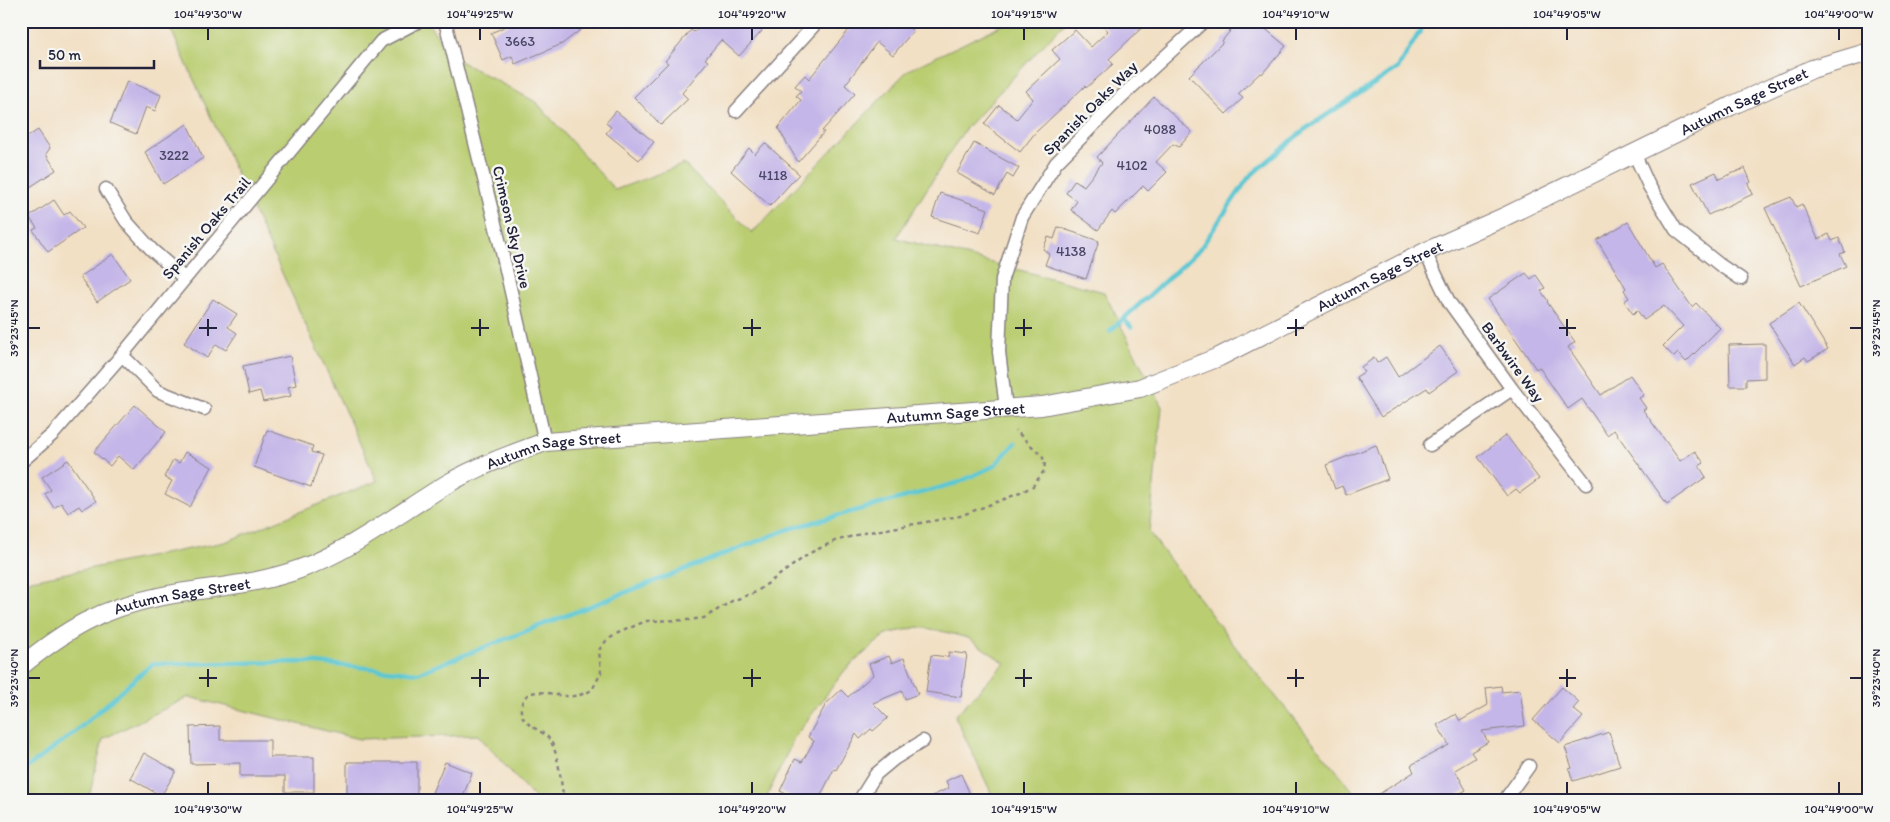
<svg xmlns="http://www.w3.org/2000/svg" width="1890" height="822" font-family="Itim,sans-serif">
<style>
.green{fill:#bacd71;stroke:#6e7856}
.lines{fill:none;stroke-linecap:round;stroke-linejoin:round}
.stream{stroke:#5bc7d3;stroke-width:4.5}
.building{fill:#c4b6e8}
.street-casing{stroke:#8a8180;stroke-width:15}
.secondary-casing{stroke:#8a8180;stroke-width:20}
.path{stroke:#8a8180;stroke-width:2.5;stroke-dasharray:4 4;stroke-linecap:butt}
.street{stroke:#fff;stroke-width:12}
.secondary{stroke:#fff;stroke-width:18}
.ticks{fill:none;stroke:#22223b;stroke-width:2}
.labels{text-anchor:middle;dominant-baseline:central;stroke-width:5;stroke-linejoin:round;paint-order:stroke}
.number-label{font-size:14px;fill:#4a4766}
.street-label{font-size:16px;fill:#22223b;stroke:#f6f6f2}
.neatline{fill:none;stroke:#22223b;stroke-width:2}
.ticks-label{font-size:12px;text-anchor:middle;fill:#22223b}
</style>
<rect width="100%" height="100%" fill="#f6f6f2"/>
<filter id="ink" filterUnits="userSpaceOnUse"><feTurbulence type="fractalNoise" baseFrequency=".02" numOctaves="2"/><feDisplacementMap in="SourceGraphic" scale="10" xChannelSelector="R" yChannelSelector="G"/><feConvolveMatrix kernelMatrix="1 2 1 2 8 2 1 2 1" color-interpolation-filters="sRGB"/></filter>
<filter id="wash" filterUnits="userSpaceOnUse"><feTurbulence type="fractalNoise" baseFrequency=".0096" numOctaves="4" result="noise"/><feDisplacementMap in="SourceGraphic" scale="20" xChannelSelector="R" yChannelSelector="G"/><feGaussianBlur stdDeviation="1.12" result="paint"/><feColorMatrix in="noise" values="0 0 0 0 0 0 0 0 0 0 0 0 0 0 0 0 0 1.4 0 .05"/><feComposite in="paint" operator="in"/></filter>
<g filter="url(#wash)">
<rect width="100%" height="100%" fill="#f2e0c5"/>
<!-- green -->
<path class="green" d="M167 21H426L454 58 536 102 615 190 684 164 752 233 908 70 1011 21H1066L965 129 896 238 1104 292 1162 407 1149 532 1237 649 1354 792 1343 801H995L955 716 1005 663 968 638 941 631 919 627 886 634 845 670 794 738 765 801H537L478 735 359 739 189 697 103 739 88 801H21V582L225 542 377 481Z"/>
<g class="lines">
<!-- stream -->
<path class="stream" d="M1123 318 1131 327
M1110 331 1200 249 1249 177 1304 130 1398 68 1426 21
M21 772 74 733 152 664 306 662 418 673 789 529 957 483 994 466 1015 443"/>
</g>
<g id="blocks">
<!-- building -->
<path class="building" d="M517 21H592L562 44 515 64 512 56 503 60 491 33Z
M704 21H751L762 31 739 56 721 40 705 59 708 61 682 93 688 99 661 125 634 97 668 63 665 61 691 30 694 32Z
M856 21H901L913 31 893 55 877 42 845 85 855 94 822 131 824 132 798 162 778 128 801 100 796 96 801 91 795 86 805 75 809 79Z
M1099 21H1149L1109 59 1113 64 1086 88 1085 86 1035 133 1020 152 984 124 999 105 1017 119 1033 99 1026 91 1060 59 1052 50 1075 30 1091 47 1108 31Z
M1238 21H1256L1286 46 1262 74 1260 73 1238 94 1243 98 1226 114 1189 76 1223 42 1222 41Z
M127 81 161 95 155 111 146 107 136 134 110 123Z
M1154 97 1192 132 1179 147 1173 144 1156 162 1167 172 1148 191 1143 186 1115 214 1112 211 1098 230 1071 210 1077 201 1066 193 1075 180 1084 186 1102 163 1097 157Z
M616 111 654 142 639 160 606 133 611 127 606 123Z
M187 124 203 158 163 184 145 152Z
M38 130 50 148 46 154 56 170 21 193V141Z
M765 143 799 174 770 206 731 171 749 148 755 154Z
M974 143 1019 168 1013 178 1007 174 995 195 957 173Z
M1745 168 1751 182 1748 184 1753 194 1708 215 1692 183 1716 172 1719 179Z
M940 193 988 209 980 233 932 217Z
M1791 197 1796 207 1802 204 1818 239 1829 234 1832 241 1839 238 1845 252 1840 254 1846 266 1801 286 1765 208Z
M54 200 64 215 70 211 83 228 48 252 33 230 37 228 29 217Z
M1628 222 1655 268 1662 264 1692 307 1696 303 1720 328 1686 362 1678 353 1674 357 1663 346 1683 326 1664 306 1644 320 1637 310 1633 314 1624 301 1629 298 1624 290 1626 288 1597 240Z
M1058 227 1099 241 1086 279 1045 265 1049 254 1043 249 1048 237 1054 239Z
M113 254 130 279 97 302 80 277Z
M1526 273 1531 279 1536 275 1545 288 1541 291 1548 301 1547 302 1575 342 1568 347 1601 395 1630 375 1644 395 1639 398 1646 408 1643 410 1680 461 1695 451 1704 463 1699 466 1706 477 1667 504 1614 430 1607 435 1582 399 1568 409 1539 367 1536 369 1488 299Z
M213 299 237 314 228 327 237 333 226 350 216 344 207 358 184 343Z
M1799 303 1828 349 1808 361 1805 357 1795 364 1769 323Z
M1765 344V378L1746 379V386H1730L1729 345Z
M1440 346 1458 371 1429 392 1427 388 1381 417 1356 377 1364 372 1361 367 1374 358 1377 363 1386 357 1398 377Z
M290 356 296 385 288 387 291 396 263 402 260 391 249 394 243 366Z
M135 405 166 432 134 470 118 456 110 466 94 452Z
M267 430 313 446 311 452 322 455 311 487 254 467Z
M1506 435 1539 479 1520 493 1516 489 1507 496 1478 457Z
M1376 445 1388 479 1346 495 1342 486 1335 489 1326 465Z
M185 452 212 467 190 507 165 494 172 481 164 477 173 460 179 463Z
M68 460 96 501 82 510 79 506 68 513 61 503 54 508 45 494 51 490 42 477Z
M949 652 967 654 961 697 926 692 931 655 948 657Z
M889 656 892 663 904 658 918 694 905 699 902 691 873 703 888 718 873 731 871 729 860 739 856 734 836 770 834 769 818 801H801L780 791 795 759 802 762 814 741 808 737 826 704 841 690 848 697 873 675 869 664Z
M1501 686 1502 692 1520 690 1525 726 1482 731 1488 742 1471 752 1475 758 1455 770 1466 790 1447 801H1368L1414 772 1411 765 1449 745 1437 725 1456 714 1460 721 1488 705 1486 688Z
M1562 687 1579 702 1573 709 1583 717 1560 743 1533 720Z
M220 726V740H270V757H314V792H285V776H240V763L191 764 190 727Z
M1609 732 1620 766 1573 781 1569 769 1572 768 1565 747Z
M144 753 176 771 161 796 130 778Z
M347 762H417V797L347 798Z
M445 762 472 773 461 801H445L431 795Z
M961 774 973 801H921L949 788 946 781Z"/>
</g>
</g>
<g filter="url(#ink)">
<use href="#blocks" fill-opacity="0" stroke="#8a8180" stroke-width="1"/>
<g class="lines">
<!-- street casing -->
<g class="street-casing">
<path id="street" d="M445 21 502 252 545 442
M736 111 818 21
M1634 153 1649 186 1676 230 1720 265 1741 279
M106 189 126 221 152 250 184 278
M1425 252 1449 302 1512 389 1586 484
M122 355 158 391 204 409
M1006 408 999 352 1002 279 1022 217 1056 163 1122 96 1204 21
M1430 445 1512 389
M21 462 53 434 122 355 381 41 419 21
M859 801 876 774 894 759 923 741
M1504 801 1529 766"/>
</g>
<!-- secondary casing -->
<g class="secondary-casing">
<g id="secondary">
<path id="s1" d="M21 666C67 629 100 609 158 597 205 587 254 586 300 569 350 551 401 512 447 484 478 466 512 454 545 442L1042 406 1140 388 1219 357 1425 252 1504 217 1731 106 1812 69 1869 52"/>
</g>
</g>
<!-- path -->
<path class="path" d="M564 801C561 784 559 754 550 740 542 728 519 726 521 707 525 683 551 695 566 696 576 697 584 694 592 690L601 673 599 650 606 641 618 633 646 621 688 620 704 618 732 601 756 592 810 553 835 541 864 533 960 516 1020 493 1033 486 1044 471 1045 462 1042 456 1015 430"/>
<!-- street -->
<use href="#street" class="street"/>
<!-- secondary -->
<use href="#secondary" class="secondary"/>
</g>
</g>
<!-- ticks -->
<path class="ticks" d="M208 28V40M480 28V40M752 28V40M1024 28V40M1296 28V40M1567 28V40M1839 28V40M208 319V336M480 319V336M752 319V336M1024 319V336M1296 319V336M1567 319V336M28 328H40M199 328H217M471 328H489M743 328H761M1015 328H1032M1287 328H1304M1559 328H1576M1850 328H1862M208 669V687M480 669V687M752 669V687M1024 669V687M1296 669V687M1567 669V687M28 678H40M199 678H217M471 678H489M743 678H761M1015 678H1032M1287 678H1304M1559 678H1576M1850 678H1862M208 782V794M480 782V794M752 782V794M1024 782V794M1296 782V794M1567 782V794M1839 782V794"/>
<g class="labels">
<!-- number labels -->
<g class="number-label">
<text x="520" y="41">3663</text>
<text x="1160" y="129">4088</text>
<text x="174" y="155">3222</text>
<text x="1132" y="165">4102</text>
<text x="773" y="175">4118</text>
<text x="1071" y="251">4138</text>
</g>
<!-- street labels -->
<g class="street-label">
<text stroke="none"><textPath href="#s1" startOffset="1844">Autumn Sage Street</textPath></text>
<text transform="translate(1090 108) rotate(-45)">Spanish Oaks Way</text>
<text transform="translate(512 227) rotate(77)">Crimson Sky Drive</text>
<text transform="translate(206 228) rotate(-50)">Spanish Oaks Trail</text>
<text stroke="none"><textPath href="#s1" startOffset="1440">Autumn Sage Street</textPath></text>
<text transform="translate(1513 362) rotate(54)">Barbwire Way</text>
<text stroke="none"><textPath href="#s1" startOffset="989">Autumn Sage Street</textPath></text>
<text stroke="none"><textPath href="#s1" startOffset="584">Autumn Sage Street</textPath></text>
<text stroke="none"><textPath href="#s1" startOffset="179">Autumn Sage Street</textPath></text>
</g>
</g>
<!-- margin -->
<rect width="1890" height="822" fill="none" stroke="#f6f6f2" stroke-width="55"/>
<!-- scale -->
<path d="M40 60v8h114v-8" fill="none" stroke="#22223b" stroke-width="2.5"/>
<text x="48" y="60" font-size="15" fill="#22223b" stroke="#f6f6f2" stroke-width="4" paint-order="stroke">50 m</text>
<rect x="28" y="28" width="1834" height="766" class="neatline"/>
<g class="ticks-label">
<text x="208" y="18">104°49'30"W</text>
<text x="480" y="18">104°49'25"W</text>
<text x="752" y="18">104°49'20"W</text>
<text x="1024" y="18">104°49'15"W</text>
<text x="1296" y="18">104°49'10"W</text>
<text x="1567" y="18">104°49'05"W</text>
<text x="1839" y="18">104°49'00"W</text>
<text transform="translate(14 328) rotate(-90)" y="4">39°23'45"N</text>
<text transform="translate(1876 328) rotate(-90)" y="4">39°23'45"N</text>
<text transform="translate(14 678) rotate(-90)" y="4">39°23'40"N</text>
<text transform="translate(1876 678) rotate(-90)" y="4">39°23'40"N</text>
<text x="208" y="813">104°49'30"W</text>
<text x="480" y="813">104°49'25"W</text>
<text x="752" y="813">104°49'20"W</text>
<text x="1024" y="813">104°49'15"W</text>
<text x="1296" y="813">104°49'10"W</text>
<text x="1567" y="813">104°49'05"W</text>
<text x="1839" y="813">104°49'00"W</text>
</g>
</svg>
